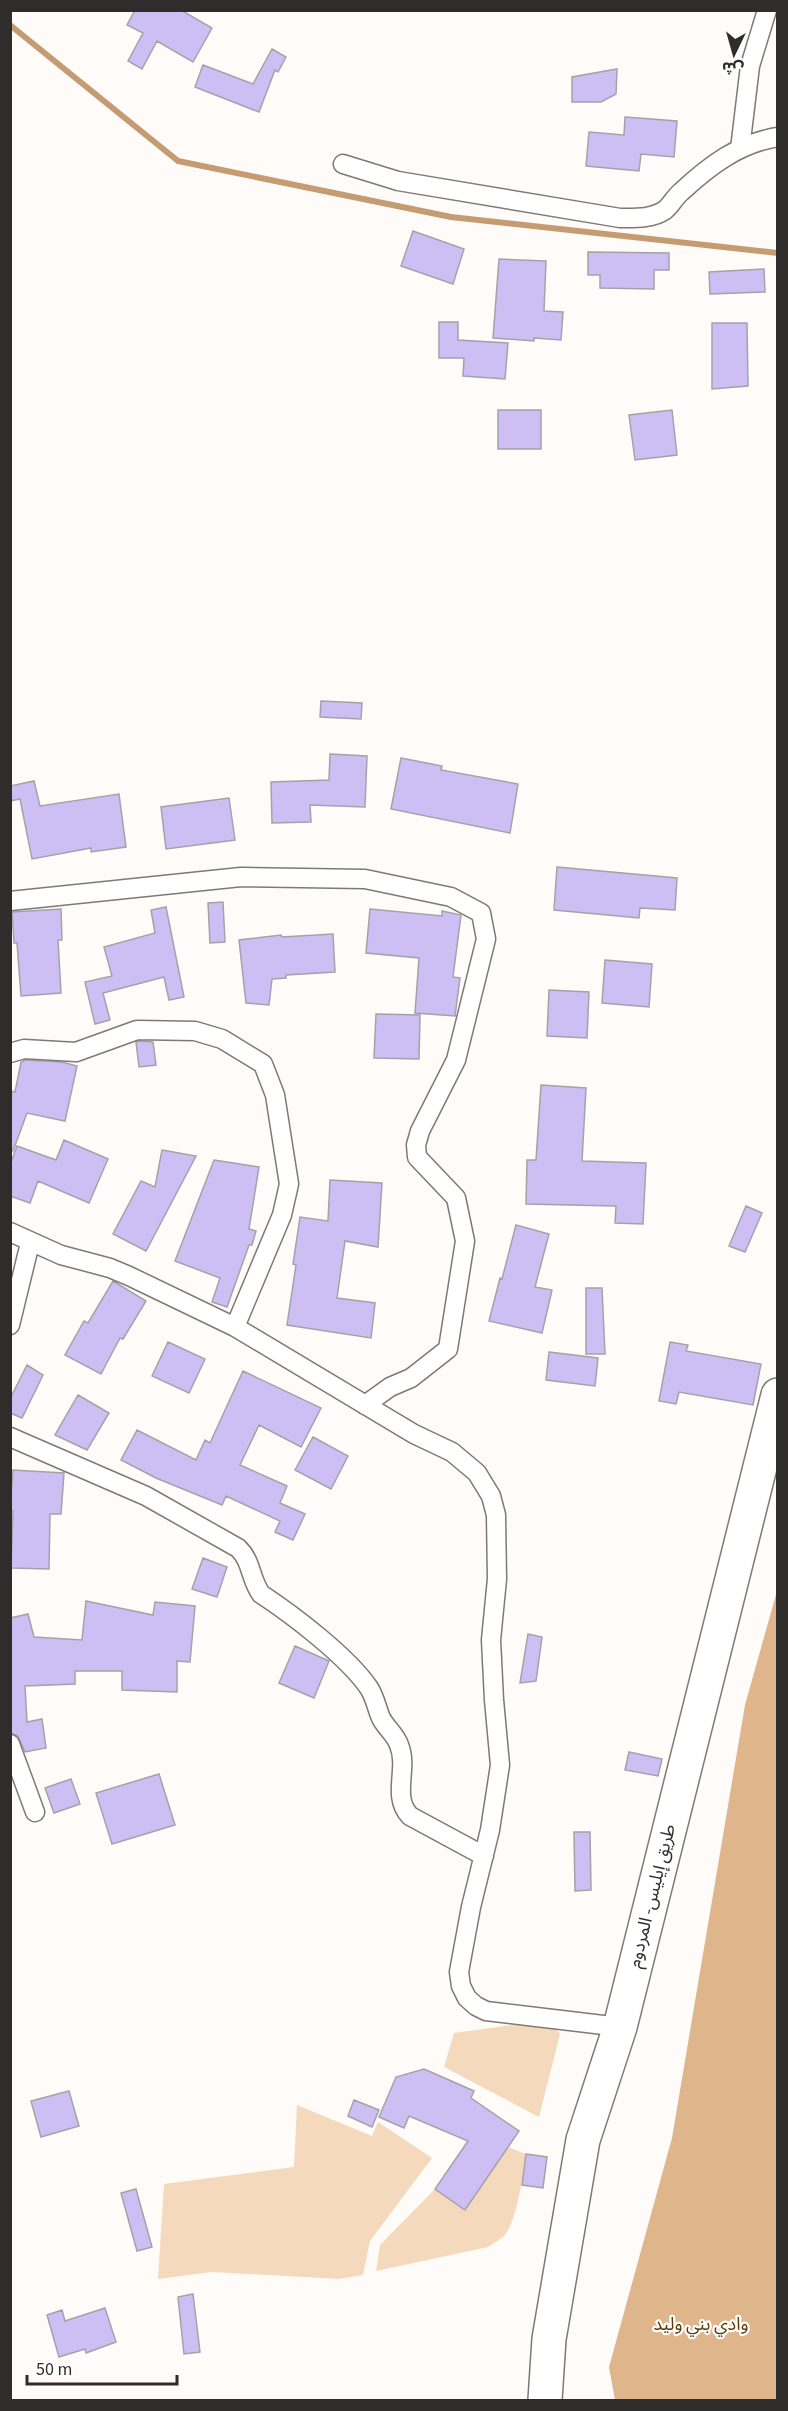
<svg xmlns="http://www.w3.org/2000/svg" width="788" height="2411" font-family="'Source Sans 3','Noto Sans Arabic',sans-serif">
<style>
.green{fill:#f5d9bd}
.forest{fill:#dfb58b}
.lines{fill:none;stroke-linecap:round;stroke-linejoin:round}
.stream{stroke:#c59c72;stroke-width:6}
.building{fill:#cdbff4;stroke:#a4a2a9;stroke-width:1.5}
.street-casing{stroke:#7e7974;stroke-width:21}
.highway-casing{stroke:#7e7974;stroke-width:36}
.street{stroke:#fff;stroke-width:18}
.highway{stroke:#fff;stroke-width:33}
.labels{text-anchor:middle;dominant-baseline:central;stroke-width:4.5;stroke-linejoin:round;paint-order:stroke}
.street-label{font-size:18px;fill:#2f2d2b;stroke:#fff}
.park-label{font-size:18px;fill:#603801;stroke:#fff}
</style>
<rect width="100%" height="100%" fill="#fffbf8"/>
<!-- green -->
<path class="green" d="M520 2024 554 2026 560 2034 539 2117 444 2067 454 2033Z
M297 2105 372 2136 378 2122 432 2158 370 2241 363 2275 339 2279 212 2272 158 2279 164 2184 294 2167Z
M508 2147 526 2154C523 2174 517 2222 504 2236 500 2240 493 2243 488 2247L376 2271 380 2245 435 2189 465 2209Z"/>
<!-- forest -->
<path class="forest" d="M777 1591V2400H615L609 2367 672 2138 745 1705Z"/>
<g class="lines">
<!-- stream -->
<path class="stream" d="M10 25 178 161 451 217 778 253"/>
</g>
<!-- building -->
<path class="building" d="M135 10H181L212 28 193 62 157 41 142 69 128 61 143 33 127 25Z
M272 49 286 57 278 72 275 70 259 112 195 87 203 65 253 84Z
M617 69 616 94 601 102H572V77Z
M625 117 677 121 674 157 641 154 639 171 586 166 589 132 624 135Z
M413 231 464 249 453 284 401 266Z
M588 252 669 253V270H654V289L600 288V275H588Z
M499 259 546 261 544 311 563 312 561 340 534 338V341L493 338Z
M764 269 765 292 710 294 709 272Z
M439 322H458V340L508 343 505 379 463 376 464 358H439Z
M712 323H747L748 386 712 389Z
M498 410H541V449H498Z
M672 410 677 455 635 460 629 415Z
M321 701 362 703 361 719 320 717Z
M330 754 367 756 365 807 310 805 311 822 272 823 271 782 329 780Z
M401 758 442 766 441 770 518 784 510 833 391 809Z
M34 781 40 806 119 794 126 847 91 852V848L32 859 20 799 10 801V786Z
M229 798 235 840 166 849 161 807Z
M557 867 677 878 675 910 640 908 639 918 554 910Z
M223 902 225 942 210 943 208 903Z
M166 907 184 997 169 1000 164 977 103 993 110 1020 95 1024 85 982 112 976 104 947 155 933 151 910Z
M61 909 62 940H58L61 993 21 996 17 943H14L12 912Z
M370 909 442 916V911L461 915 453 977 460 978 455 1016 415 1013 419 958 366 953Z
M333 934 335 972 286 975V978L272 979 269 1005 246 1003 239 940 281 935 282 937Z
M605 960 652 964 649 1007 602 1003Z
M549 990 589 992 587 1038 547 1036Z
M376 1014 420 1015 419 1059 374 1058Z
M139 1041 153 1042 156 1065 139 1067 136 1042Z
M25 1060 62 1062 77 1066 65 1121 27 1113 13 1151H10V1091L15 1092 21 1062Z
M541 1085 586 1088 582 1161 646 1163 643 1224 615 1223 616 1206 526 1204 527 1160H536Z
M64 1140 108 1159 89 1203 38 1181 30 1203 10 1196V1165L17 1146 56 1160Z
M162 1150 196 1156 146 1251 113 1234 141 1181 155 1187Z
M214 1160 259 1167 249 1229 256 1231 252 1245H249L227 1307 212 1302 220 1278 175 1261Z
M330 1180 382 1183 378 1247 345 1241 337 1298 375 1303 371 1338 287 1325 296 1265 293 1264 300 1217 328 1221Z
M746 1206 762 1213 745 1252 729 1246Z
M516 1225 549 1234 535 1287 552 1290 542 1333 489 1321 500 1278 502 1279Z
M113 1281 146 1301 123 1339 120 1338 101 1374 65 1355 84 1321 88 1323Z
M586 1288H602L605 1354H586Z
M168 1342 205 1359 189 1393 152 1376Z
M670 1342 688 1345 686 1351 761 1364 753 1405 679 1392 676 1404 659 1401Z
M549 1352 598 1358 595 1386 546 1380Z
M27 1365 43 1375 22 1418 10 1413V1399Z
M243 1371 321 1408 301 1447 259 1425 240 1465 287 1486 280 1503 305 1514 293 1540 275 1532 280 1521 226 1496 222 1505 156 1478 121 1460 137 1430 196 1460 205 1440 210 1443Z
M78 1395 109 1413 87 1450 55 1435Z
M313 1437 348 1456 331 1489 295 1470Z
M13 1470 64 1473 61 1514H50L49 1569 11 1568 13 1511 10 1510Z
M203 1558 227 1567 217 1597 192 1589Z
M86 1601 153 1615 155 1602 195 1606 190 1662 177 1661V1692L122 1690V1671H75V1684L25 1686 27 1722 42 1719 46 1748 25 1752 18 1736 10 1733V1618L28 1614 34 1637 82 1640Z
M528 1634 542 1637 536 1681 520 1683Z
M295 1646 329 1661 314 1698 279 1683Z
M629 1752 662 1759 658 1776 625 1770Z
M159 1774 175 1825 112 1844 96 1793Z
M71 1779 80 1804 54 1813 45 1788Z
M574 1832H590L591 1890 575 1891Z
M424 2069 474 2091 471 2098 519 2131 465 2210 435 2189 468 2141 409 2116 404 2128 379 2117 396 2077Z
M69 2091 79 2126 41 2137 31 2101Z
M354 2100 379 2110 372 2127 348 2116Z
M526 2154 547 2157 543 2188 522 2185Z
M136 2189 152 2247 137 2251 121 2193Z
M193 2294 200 2352 184 2354 178 2297Z
M105 2308 116 2342 86 2353 85 2349 59 2357 47 2315 62 2310 65 2321Z"/>
<g class="lines">
<!-- street casing -->
<g class="street-casing">
<path id="street" d="M740 149 750 66 767 10
M343 164 398 181 620 218C635 218 652 219 665 210 671 205 675 197 681 192 709 166 739 143 778 137
M10 901 241 877 365 879 451 897 481 913 486 939 456 1060 420 1131 416 1145 417 1157 456 1198 465 1241 448 1349 411 1378 390 1387 365 1405
M10 1053 24 1049 76 1052 137 1030 195 1031 222 1039 263 1064 275 1095 289 1184 282 1215 235 1327
M10 1232 61 1255 110 1268 129 1276 235 1327 414 1434 452 1452 477 1473 491 1496 496 1515 497 1579 491 1640 494 1700 500 1765 490 1830 471 1907 459 1972 461 1986 467 1998 476 2006 486 2011 620 2027
M10 1325 30 1243
M10 1437 146 1496 238 1548C252 1561 250 1579 261 1594 293 1615 348 1657 369 1688 375 1697 377 1709 381 1718 386 1728 396 1735 399 1745 409 1769 391 1796 410 1816L484 1856
M10 1744 35 1812"/>
</g>
<!-- highway casing -->
<g class="highway-casing">
<path id="highway" d="M545 2400 549 2339 583 2140 620 2027 778 1395"/>
</g>
<!-- street -->
<use href="#street" class="street"/>
<!-- highway -->
<use href="#highway" class="highway"/>
</g>
<g class="labels">
<!-- street labels -->
<g class="street-label">
<text transform="translate(652 1896) rotate(-76)">طريق إيليس- المردوم</text>
</g>
<!-- park labels -->
<g class="park-label">
<text x="701" y="2324">وادي بني وليد</text>
</g>
</g>
<!-- border -->
<rect width="788" height="2411" fill="none" stroke="#2f2d2b" stroke-width="24"/>
<!-- north arrow -->
<g transform="translate(734 54) rotate(185)" stroke="#ffffff" stroke-width="4.5" paint-order="stroke">
<path d="M0-4.5L10 22L0 15L-10 22Z" fill="#2f2d2b"/>
<text y="-9" font-size="16" font-weight="bold" text-anchor="middle" fill="#2f2d2b">ش</text>
</g>
<!-- scale -->
<path d="M27 2375v9h150v-9" fill="none" stroke="#2f2d2b" stroke-width="3"/>
<text x="36" y="2375" font-size="18" fill="#2f2d2b" stroke="#ffffff" stroke-width="4.5" paint-order="stroke">50 m</text>
</svg>
